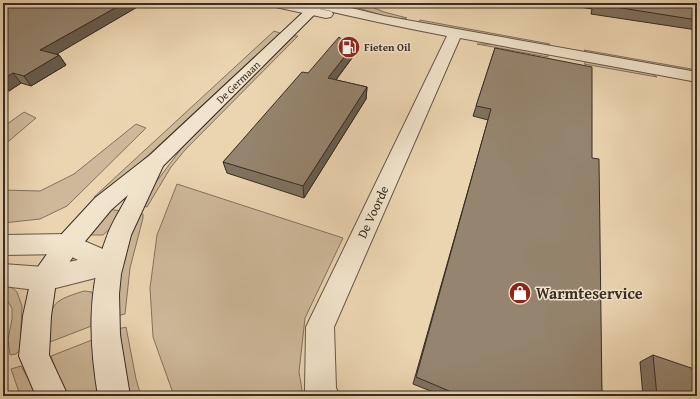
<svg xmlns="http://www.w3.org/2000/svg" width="700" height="399" font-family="'Gentium Book Plus',serif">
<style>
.green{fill:#cdb899;stroke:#82725f}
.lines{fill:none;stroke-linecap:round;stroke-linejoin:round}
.minor-casing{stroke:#655748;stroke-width:2}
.tertiary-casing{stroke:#655748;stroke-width:2}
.secondary-casing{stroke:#382d25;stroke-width:2}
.minor{fill:#f2e4cc;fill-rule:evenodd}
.tertiary{fill:#f2e4cc;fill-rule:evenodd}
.secondary{fill:#f2e4cc;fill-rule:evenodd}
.wall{fill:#80725f;stroke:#382d25}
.shaded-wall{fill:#685c4d;stroke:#382d25}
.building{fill:#95846e;stroke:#382d25}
.labels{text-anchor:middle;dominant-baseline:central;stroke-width:3;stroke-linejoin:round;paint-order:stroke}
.far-poi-label{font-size:11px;font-weight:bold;fill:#382d25;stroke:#f2e4cc;text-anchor:start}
.far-street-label{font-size:11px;fill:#382d25;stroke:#f2e4cc}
.street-label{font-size:13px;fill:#382d25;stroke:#f2e4cc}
.near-poi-label{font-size:16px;font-weight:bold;fill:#382d25;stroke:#f2e4cc;text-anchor:start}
</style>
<rect width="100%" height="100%" fill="#ebd5b1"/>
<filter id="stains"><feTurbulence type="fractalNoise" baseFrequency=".005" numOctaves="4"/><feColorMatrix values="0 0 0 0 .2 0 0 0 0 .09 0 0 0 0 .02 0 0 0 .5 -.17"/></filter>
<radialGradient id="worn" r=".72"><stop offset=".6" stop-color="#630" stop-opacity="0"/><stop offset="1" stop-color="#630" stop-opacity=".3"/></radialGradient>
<!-- green -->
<path class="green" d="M351 3H362L384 12 407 18 394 19 352 6 350 5Z
M420 20 550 44 547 46 423 24 419 21Z
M274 31 280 33 101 199 94 197Z
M294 36H298L185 150 171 167 147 207 142 206 153 186 181 149Z
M477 44H491L548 54V57Z
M584 50 697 70V73L589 54Z
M586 61 651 73 657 77 584 64Z
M24 112 36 118 3 146V127Z
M136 124 146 128 67 206 40 219 3 223V190L40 191 74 174Z
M177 184 343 238 305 318 299 372 303 396H174L153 337 150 288 157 235Z
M107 209 122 211 111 228 103 235H90Z
M138 214H143V218L130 268 125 314 117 316C118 285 124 242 138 214Z
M9 285 17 292 22 306 20 350 16 354 10 355 8 339 12 319V308L3 294 4 286Z
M84 291 92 292 94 300V325L50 342C50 305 48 302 84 291Z
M126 327 136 379 141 396H128L118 329Z
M92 340 106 396H68L60 384 51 356Z
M21 366 38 396 20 395 11 369Z"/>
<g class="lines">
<!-- minor casing -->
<g class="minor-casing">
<path id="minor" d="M269 3H293L331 11 333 14 331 17 326 18 271 6Z
M305 3H331L384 16 697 72V82L460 38 334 327 336 388 340 396H307L305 391 306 327 447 36C400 27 353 17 307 6Z"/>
</g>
<!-- tertiary casing -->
<g class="tertiary-casing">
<path id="tertiary" d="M68 234 119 256 123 264 119 272 44 291 3 286V264L44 267 78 260 66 254 3 255V235Z"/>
</g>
<!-- secondary casing -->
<g class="secondary-casing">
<path id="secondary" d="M313 3H326L163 166 131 235 121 274 119 294 120 335 130 396H98C89 342 87 288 107 236 112 222 121 209 128 195L111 210 77 251 56 282 51 316 49 355 68 396H36L19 356 23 316 31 279 35 271 59 237 95 198 150 155Z"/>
</g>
<!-- minor -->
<use href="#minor" class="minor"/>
<!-- tertiary -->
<use href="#tertiary" class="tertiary"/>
<!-- secondary -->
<use href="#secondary" class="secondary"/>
</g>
<!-- wall -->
<path class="wall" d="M3 3H144L56 54 59 55 66 65 31 86 21 83 9 91 3 89Z
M553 3H697V30L591 14 592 9Z
M495 48 592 158 602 396H443L413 384 488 120 473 116Z
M352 58 336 80 367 87 366 99 304 198 227 173 223 162 308 73Z
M653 355 697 396H643L640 362Z"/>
<!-- shaded-wall -->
<path class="shaded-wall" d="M124 3H144L47 60 40 50Z
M352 47V58L328 90V78Z
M59 55 66 65 31 86 24 76Z
M13 73 21 83 9 91 3 83V79Z
M367 87 366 99 304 198 303 186Z"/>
<!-- building -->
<path class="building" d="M3 3H124L40 50 59 55 24 76 13 73 3 79Z
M596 3H697V20L596 4Z
M339 37 352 47 328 78 367 87 303 186 223 162 302 72 308 73Z
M495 48 592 67V158L599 159 602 396H461L416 377 491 109 476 106Z
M653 355 697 370V396H657Z"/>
<!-- icons -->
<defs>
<g id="fuel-disc" transform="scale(1.15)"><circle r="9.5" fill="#8f2418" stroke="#f2e4cc"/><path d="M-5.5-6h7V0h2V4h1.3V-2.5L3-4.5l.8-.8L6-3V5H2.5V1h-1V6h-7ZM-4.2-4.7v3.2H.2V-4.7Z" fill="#fff"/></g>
<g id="shop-disc" transform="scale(1.15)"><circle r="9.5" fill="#8f2418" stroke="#f2e4cc"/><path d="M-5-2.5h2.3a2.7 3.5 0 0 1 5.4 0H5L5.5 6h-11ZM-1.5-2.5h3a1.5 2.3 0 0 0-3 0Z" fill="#fff"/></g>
</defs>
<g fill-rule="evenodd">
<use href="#fuel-disc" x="349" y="47"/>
<use href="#shop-disc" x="520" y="293"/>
</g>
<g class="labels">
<!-- far-poi labels -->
<g class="far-poi-label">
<text x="364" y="47">Fieten Oil</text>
</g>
<!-- far-street labels -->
<g class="far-street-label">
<text transform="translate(238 82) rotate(-44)">De Germaan</text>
</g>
<!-- street labels -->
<g class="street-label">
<text transform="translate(373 212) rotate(-65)">De Voorde</text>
</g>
<!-- near-poi labels -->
<g class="near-poi-label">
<text x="536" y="293">Warmteservice</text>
</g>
</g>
<!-- margin -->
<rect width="700" height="399" fill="none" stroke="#ebd5b1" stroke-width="16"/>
<rect x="4" y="4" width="692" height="391" fill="none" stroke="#382d25" stroke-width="2"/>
<rect x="8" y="8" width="684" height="383" fill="none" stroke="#382d25"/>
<rect width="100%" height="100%" filter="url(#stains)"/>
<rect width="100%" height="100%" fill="url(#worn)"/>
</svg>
